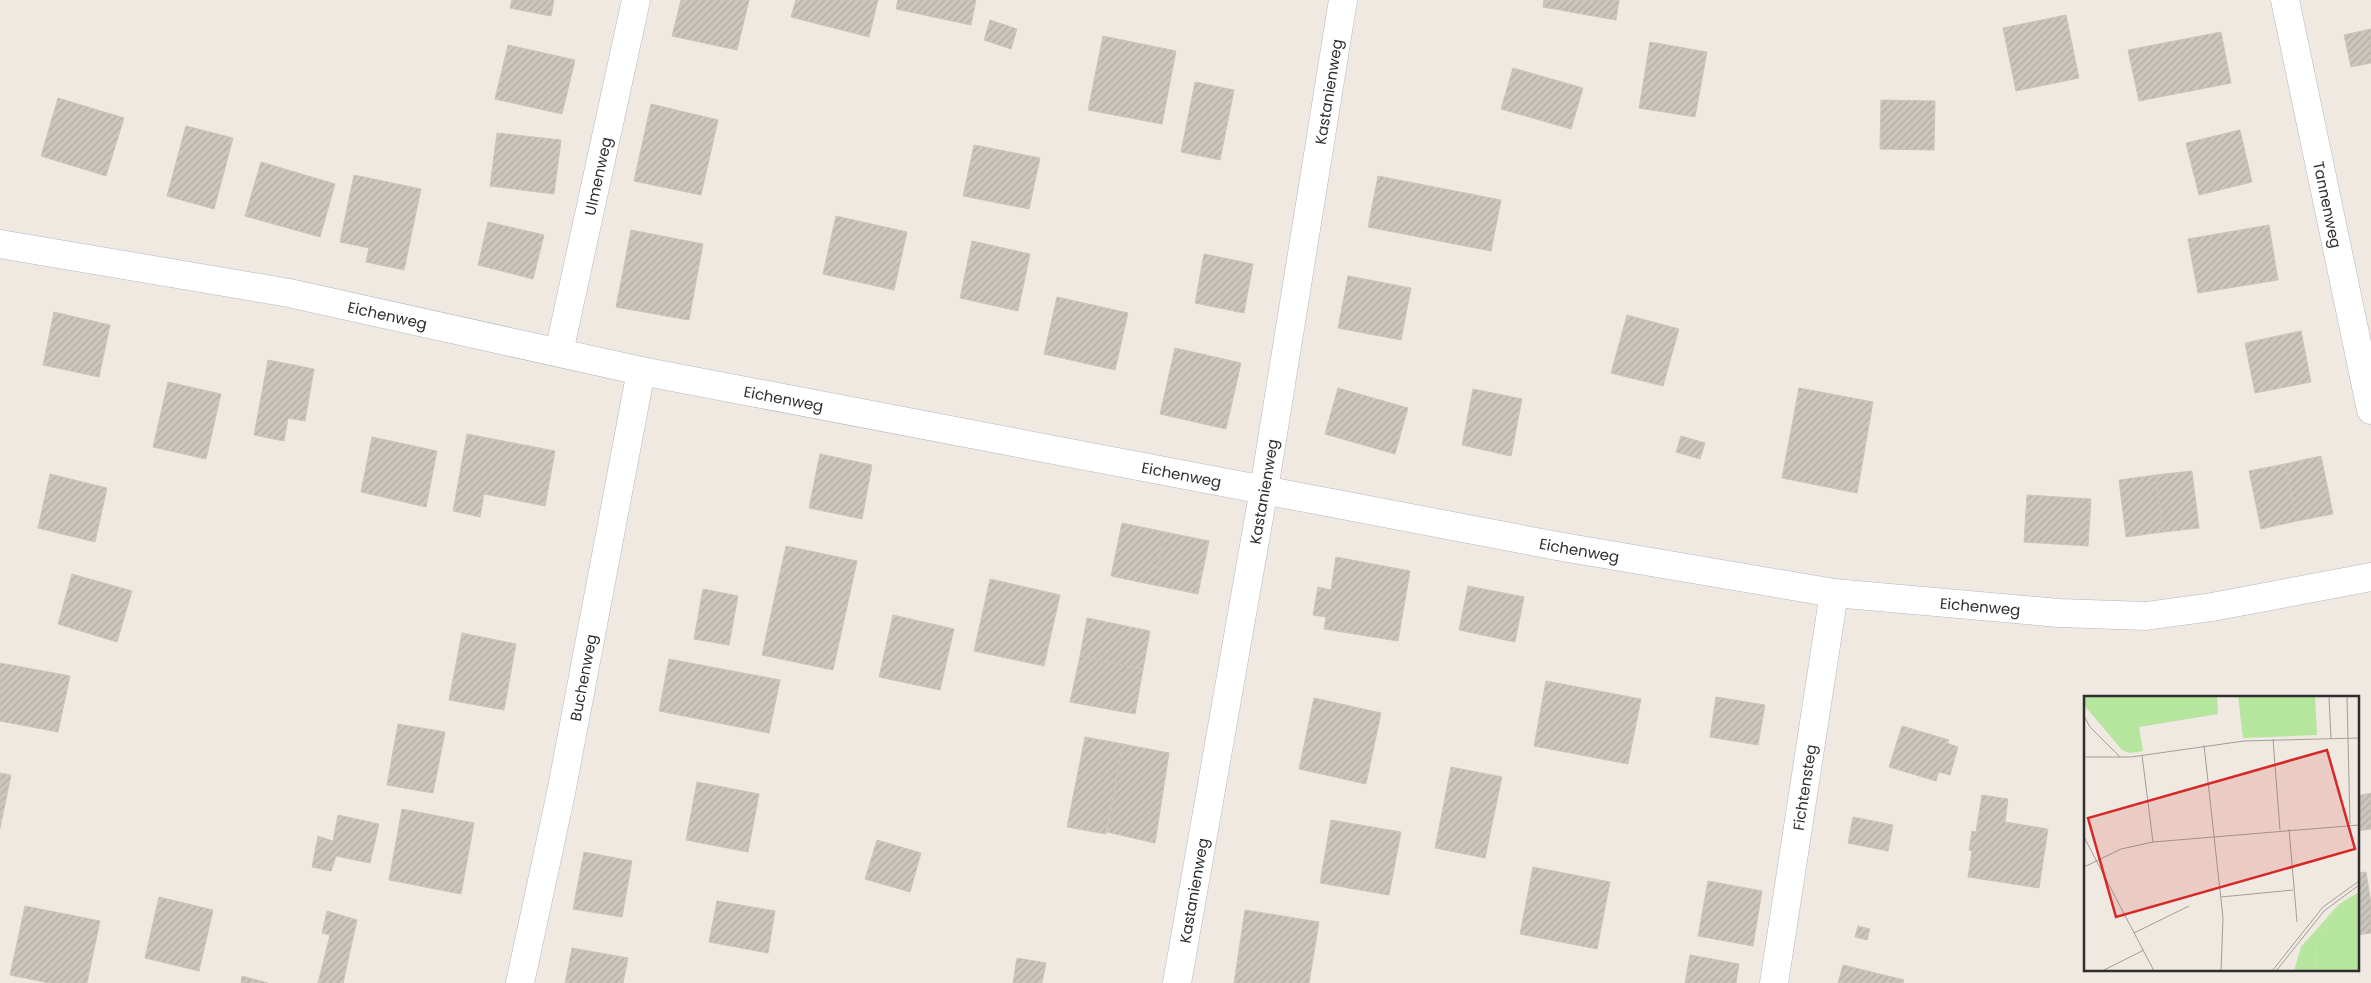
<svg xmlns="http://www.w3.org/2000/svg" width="2371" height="983" font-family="Poppins,sans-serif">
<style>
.building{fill:url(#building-hatch);stroke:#cbc5ba}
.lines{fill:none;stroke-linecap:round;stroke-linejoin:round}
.street-casing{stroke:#b4b7c1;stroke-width:29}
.street{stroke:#fff;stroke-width:28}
.labels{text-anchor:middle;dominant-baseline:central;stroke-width:4;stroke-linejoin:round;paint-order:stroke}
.street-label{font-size:15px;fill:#2e2e2e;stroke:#fff}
.inset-road{fill:none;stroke:#a29e99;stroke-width:1}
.view{fill:#d62828;fill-opacity:0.15;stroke:#d62828;stroke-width:2.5}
.inset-edge{fill:none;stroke:#2e2e2e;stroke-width:2.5}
</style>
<defs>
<pattern id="building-hatch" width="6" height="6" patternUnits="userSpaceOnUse" patternTransform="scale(1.25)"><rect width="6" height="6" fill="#cbc7bf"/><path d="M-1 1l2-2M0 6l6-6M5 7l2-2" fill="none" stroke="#afaba4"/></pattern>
</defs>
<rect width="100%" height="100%" fill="#efe9e1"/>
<!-- building -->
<path class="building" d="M512 0H554L551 16 510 8Z
M681 0H749L737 50 672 36Z
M796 0H878L869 37 791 17Z
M898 0H976L971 25 896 9Z
M1544 0H1619L1616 20 1543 7Z
M2066 15 2079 78 2016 91 2003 28Z
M990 20 1017 29 1011 49 984 40Z
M2371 29V63L2351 67 2344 35Z
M2221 32 2231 83 2139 101 2128 50Z
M1103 36 1176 51 1162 124 1088 110Z
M1650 42 1707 52 1695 117 1639 108Z
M508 45 575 60 562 114 495 99Z
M1513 68 1583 88 1571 129 1501 109Z
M1195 82 1234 90 1220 160 1181 152Z
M58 98 124 118 106 176 41 156Z
M1881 100 1935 101 1934 150 1880 149Z
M651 104 718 120 701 195 634 181Z
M186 126 233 138 214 209 167 196Z
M2240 130 2252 182 2199 195 2186 143Z
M497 133 561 140 554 194 490 186Z
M974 145 1040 158 1029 209 963 196Z
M261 162 335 184 320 237 245 216Z
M354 175 421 189 404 270 366 262 369 248 340 242Z
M1378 176 1501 200 1491 251 1368 227Z
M836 216 907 232 894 290 823 274Z
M488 222 544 235 533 279 478 265Z
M2269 225 2278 280 2198 293 2188 239Z
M631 230 703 244 689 320 616 307Z
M972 241 1030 254 1018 311 960 298Z
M1204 254 1253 264 1244 313 1195 303Z
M1348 276 1411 288 1401 340 1338 328Z
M1057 297 1128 313 1115 370 1044 354Z
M54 312 110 325 99 377 43 365Z
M1627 315 1679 329 1663 386 1611 373Z
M2301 331 2311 382 2255 393 2245 343Z
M1175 348 1241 363 1226 429 1160 414Z
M268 360 314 369 305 421 288 418 284 441 254 435Z
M168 382 221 394 206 459 153 447Z
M1338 388 1408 408 1395 454 1325 434Z
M1799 388 1873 402 1857 493 1782 478Z
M1473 389 1522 399 1511 456 1462 445Z
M467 434 555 451 545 506 484 494 480 517 453 511Z
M1681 436 1705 443 1700 459 1676 452Z
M372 437 437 451 426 507 361 492Z
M820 454 872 465 862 519 809 508Z
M2321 456 2333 514 2297 521 2285 464Z
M2285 464 2297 521 2261 529 2249 471Z
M2192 471 2199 528 2163 532 2156 475Z
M50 474 107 488 95 542 38 528Z
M2156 475 2163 532 2126 537 2119 480Z
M2027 495 2091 499 2088 546 2024 542Z
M1122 523 1165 532 1154 585 1111 576Z
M1165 532 1209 541 1198 594 1154 585Z
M786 546 857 561 833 670 762 655Z
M1336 557 1410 571 1398 641 1324 629 1326 617 1313 615 1318 587 1331 590Z
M72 574 132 591 117 642 58 624Z
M990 579 1060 595 1044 666 974 651Z
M1468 586 1524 597 1515 642 1459 630Z
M703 589 738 596 729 645 694 639Z
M893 615 954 629 940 690 879 677Z
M1087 618 1150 631 1143 669 1080 656Z
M462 633 516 644 504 710 449 700Z
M1080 656 1143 669 1135 714 1070 702Z
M669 659 780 680 769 733 659 711Z
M0 663 70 676 58 732 0 721Z
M1546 681 1641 699 1628 764 1534 746Z
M1716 697 1765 705 1758 745 1710 737Z
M1314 698 1381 713 1366 784 1299 769Z
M398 724 445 732 433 793 387 785Z
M1902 726 1949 740 1947 743 1958 747 1950 775 1939 772 1936 781 1889 767Z
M1085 737 1123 744 1106 834 1067 827Z
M1123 744 1169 753 1155 843 1107 832Z
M1451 767 1502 777 1485 858 1435 848Z
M0 773 11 775 0 828Z
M697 782 759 794 748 852 686 840Z
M2371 793V829L2357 831V796Z
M1982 795 2008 799 2005 822 2048 829 2039 888 1968 877 1972 851 1969 850 1972 831 1976 832Z
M402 809 474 823 461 894 389 880Z
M338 815 379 824 370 863 336 856 331 871 312 867 318 836 333 841Z
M1853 817 1893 825 1888 851 1848 843Z
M1331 820 1401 832 1389 895 1320 883Z
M877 840 921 853 910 892 865 879Z
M584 852 632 861 622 917 573 909Z
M1533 867 1610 882 1597 949 1520 934Z
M2366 872 2371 903V933L2357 935V873Z
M1708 881 1762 891 1753 946 1698 936Z
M159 897 213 910 199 971 145 958Z
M717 901 775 911 768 953 709 942Z
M25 906 100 921 87 983H49L10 975Z
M1245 910 1319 922 1309 983H1234Z
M327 911 357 920 343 983H318L330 935 322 933Z
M1858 926 1870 929 1867 940 1855 937Z
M572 948 628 958 623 983H565Z
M1690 955 1739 964 1736 983H1685Z
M1017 958 1046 963 1042 983H1013Z
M1843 965 1904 980 1903 983H1838Z
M242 976 268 983H241Z"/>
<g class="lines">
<!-- street casing -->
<g class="street-casing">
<g id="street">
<path id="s1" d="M2285 0 2371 410"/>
<path id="s2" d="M0 244 289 293 641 371 1557 546 1834 593 2059 613 2146 616 2212 607 2371 577"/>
<path id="s3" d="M559 352 636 0"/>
<path id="s4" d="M520 983 561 793 641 371"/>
<path id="s5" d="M1177 983 1264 489 1343 0"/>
<path id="s6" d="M1774 983 1834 593"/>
</g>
</g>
<!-- street -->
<use href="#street" class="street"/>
</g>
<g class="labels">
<!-- street labels -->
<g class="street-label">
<text stroke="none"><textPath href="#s5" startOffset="904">Kastanienweg</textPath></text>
<text stroke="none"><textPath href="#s3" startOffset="180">Ulmenweg</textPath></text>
<text stroke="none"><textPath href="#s1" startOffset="209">Tannenweg</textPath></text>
<text stroke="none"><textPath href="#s2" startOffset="394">Eichenweg</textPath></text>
<text stroke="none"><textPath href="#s2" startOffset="799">Eichenweg</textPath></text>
<text stroke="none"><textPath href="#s2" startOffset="1204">Eichenweg</textPath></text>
<text stroke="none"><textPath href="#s5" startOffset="499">Kastanienweg</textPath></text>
<text stroke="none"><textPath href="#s2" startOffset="1609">Eichenweg</textPath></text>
<text stroke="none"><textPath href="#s2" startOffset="2014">Eichenweg</textPath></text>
<text stroke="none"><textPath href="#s4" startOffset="312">Buchenweg</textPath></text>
<text stroke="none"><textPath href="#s6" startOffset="198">Fichtensteg</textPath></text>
<text stroke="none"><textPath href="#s5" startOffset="94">Kastanienweg</textPath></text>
</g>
</g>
<!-- overview -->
<g transform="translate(2084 696)">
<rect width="275" height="275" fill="#efe9e1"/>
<path d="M275 196V275H233L231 252 254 209Z" fill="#b6e59e"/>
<path d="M0 0H133L134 18 55 31 59 55 46 57 38 54 0 9ZM154 0H231L233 39 159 42ZM254 209 231 252 233 275H210L217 251Z" fill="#b6e59e"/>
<path class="inset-road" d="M245 0 247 43M263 0 266 128M0 20 6 31 36 61M189 43 196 134M120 49 139 222 137 275M58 59 69 146M0 61H47L160 45 275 42M205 133 213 226M0 141 70 275M0 171 37 153 69 146 275 129M137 201 209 194M50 237 105 210M18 275 60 254M188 275 239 211 275 185M192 275 240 215 275 189"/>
<path class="view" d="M243 54 271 153 32 221 4 122Z"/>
<rect width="275" height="275" class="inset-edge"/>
</g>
</svg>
